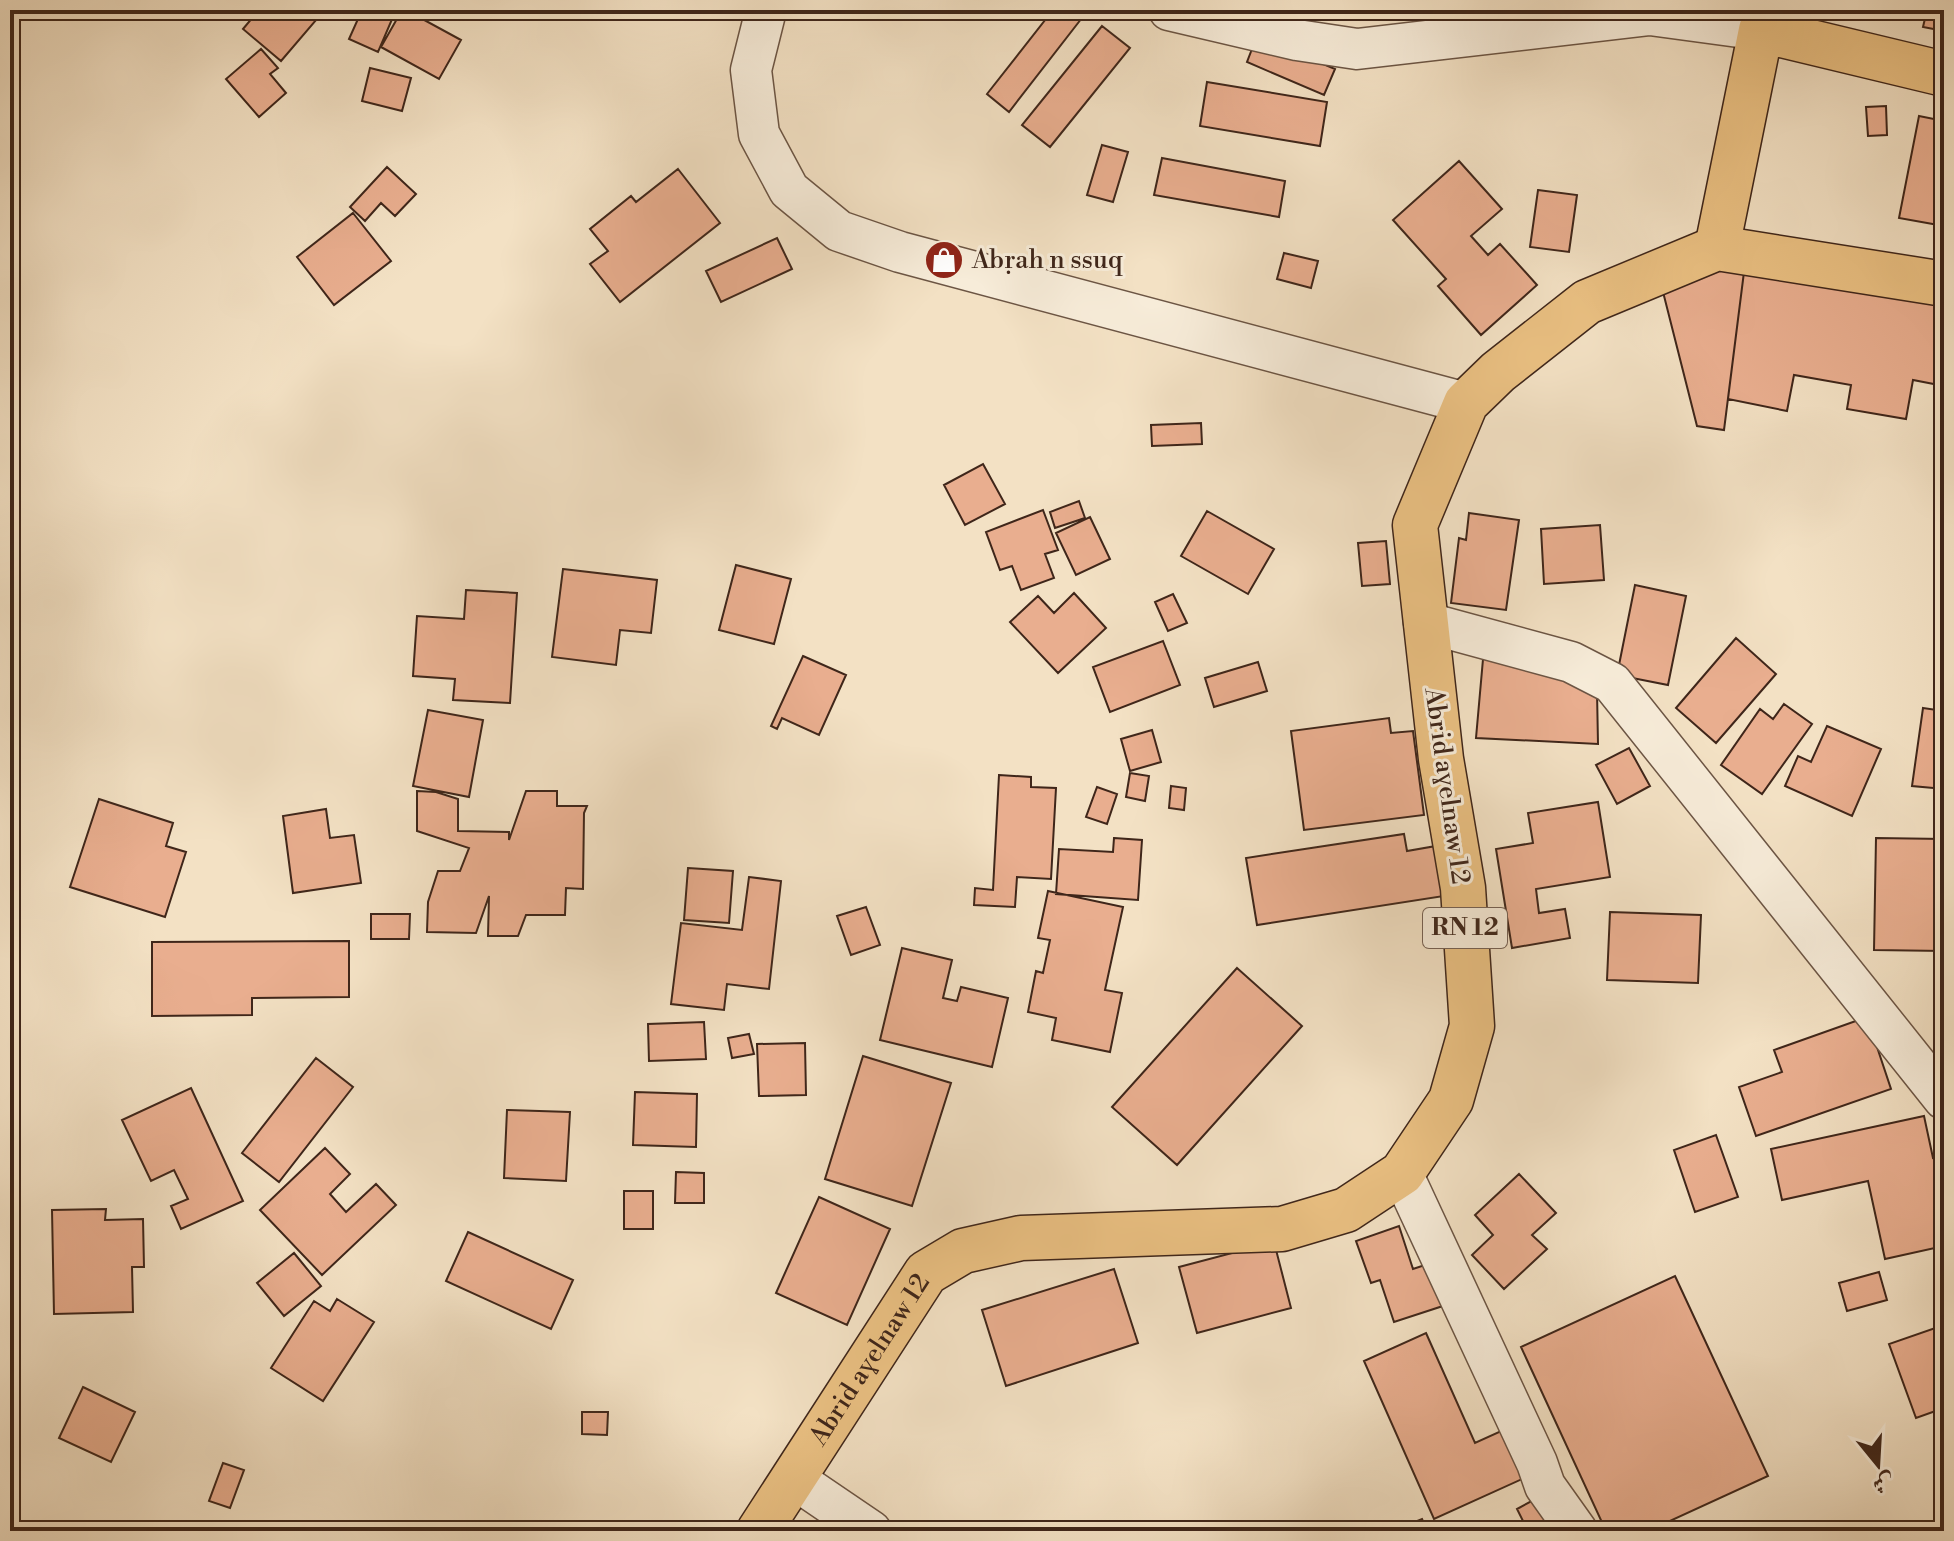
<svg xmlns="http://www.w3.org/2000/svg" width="1954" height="1541" font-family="'Libre Bodoni',Amiri,serif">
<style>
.building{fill:#e9ae8f;stroke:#3f261a;stroke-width:2}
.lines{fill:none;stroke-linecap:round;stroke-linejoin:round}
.street-casing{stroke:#6c5544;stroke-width:43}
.primary-casing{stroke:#3f261a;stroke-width:47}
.street{stroke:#f7ecd9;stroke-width:40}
.primary{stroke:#eac082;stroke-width:44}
.labels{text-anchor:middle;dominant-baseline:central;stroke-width:6;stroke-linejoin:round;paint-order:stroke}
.shield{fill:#f7ecd9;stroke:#766153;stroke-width:2}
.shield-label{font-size:24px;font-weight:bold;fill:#3f261a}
.poi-label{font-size:26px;fill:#3f261a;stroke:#f7ecd9;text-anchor:start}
.street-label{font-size:26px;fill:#3f261a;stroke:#f7ecd9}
</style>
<rect width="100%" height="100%" fill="#f3e1c4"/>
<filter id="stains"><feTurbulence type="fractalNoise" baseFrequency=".0025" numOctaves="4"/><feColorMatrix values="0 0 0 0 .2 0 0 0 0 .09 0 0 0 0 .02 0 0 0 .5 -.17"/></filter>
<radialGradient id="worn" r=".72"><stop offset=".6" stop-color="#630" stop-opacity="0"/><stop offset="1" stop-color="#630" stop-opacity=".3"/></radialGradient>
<!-- building -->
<path class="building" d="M259 10H306L317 19 281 61 243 29Z
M362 10H396L378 52 349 39Z
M402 10H406L461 40 439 79 381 47Z
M1053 10H1080L1085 14 1009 112 987 94Z
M1927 10H1944V31L1923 27Z
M1102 26 1130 48 1050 147 1022 125Z
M1257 36 1335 69 1324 95 1247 62Z
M261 49 278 68 270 74 286 93 259 117 226 79Z
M370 68 411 78 402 111 362 101Z
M1207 82 1327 102 1320 146 1200 126Z
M1886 106 1887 135 1868 136 1866 107Z
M1919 116 1944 121V226L1899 218Z
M1102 145 1128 152 1113 202 1087 195Z
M1162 158 1285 181 1279 217 1154 195Z
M1459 161 1502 209 1471 236 1488 255 1500 244 1537 285 1481 335 1438 286 1446 279 1393 220Z
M387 167 416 194 395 216 381 203 365 221 350 207Z
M678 169 720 223 620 302 590 264 608 251 590 229 631 196 636 202Z
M1538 190 1577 195 1569 252 1530 247Z
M353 213 391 261 334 305 297 257Z
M777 238 792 269 721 302 706 271Z
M1284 253 1318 261 1311 288 1277 279Z
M1745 264 1944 299V386L1913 380 1906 419 1847 409 1851 385 1794 375 1787 411 1728 399Z
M1745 264 1724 430 1697 426 1661 284Z
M1201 423 1202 444 1152 446 1151 425Z
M983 464 1005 504 965 525 944 485Z
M1079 501 1085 518 1055 528 1050 512Z
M1043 510 1058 550 1045 554 1054 578 1021 590 1012 566 1000 570 986 532Z
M1207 511 1274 549 1248 594 1181 556Z
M1469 513 1519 520 1506 610 1451 603 1459 538 1466 540Z
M1090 517 1110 559 1076 575 1056 533Z
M1600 525 1604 580 1544 584 1541 529Z
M1386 541 1390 584 1362 586 1358 543Z
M736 565 791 579 774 644 719 630Z
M563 569 657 580 651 633 620 630 616 665 552 657Z
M1635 585 1686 596 1668 685 1617 675Z
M466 590 517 593 510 703 453 700 455 679 413 676 417 616 464 619Z
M1074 593 1106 628 1058 673 1010 622 1038 596 1054 613Z
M1173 594 1187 623 1168 631 1155 602Z
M1736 638 1776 674 1716 743 1676 708Z
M1163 641 1180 685 1110 712 1093 667Z
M1484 648 1597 691 1598 744 1476 738Z
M803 656 846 675 819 735 782 718 777 729 771 726Z
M1258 662 1267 691 1214 707 1205 678Z
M1784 704 1812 724 1762 794 1721 765 1760 709 1773 719Z
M1923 708 1944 711V789L1912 786Z
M428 710 483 720 469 797 413 786Z
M1389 718 1391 733 1413 731 1424 815 1304 830 1291 731Z
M1827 726 1881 749 1852 816 1785 786 1798 756 1811 762Z
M1152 730 1161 762 1130 771 1121 739Z
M1629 748 1650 786 1617 804 1596 765Z
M1130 773 1149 776 1145 801 1126 797Z
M999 775 1031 777V787L1056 788 1051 879 1017 877 1015 907 974 905 975 888 993 890Z
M1171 786 1186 788 1184 810 1169 808Z
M1097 787 1117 794 1107 824 1086 817Z
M417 791 436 792 458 799V831L509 832V840L526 791H557V806H587L584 813 583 889 566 888 565 915H526L518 936H488L489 896 476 933 427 932 428 902 438 871H460L469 848 417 831Z
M99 799 173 823 166 846 186 852 165 917 70 887Z
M1598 802 1610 877 1536 889 1539 913 1565 909 1570 938 1512 948 1496 849 1533 843 1528 813Z
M326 809 330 838 354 835 361 883 293 893 283 816Z
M1404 834 1407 851 1436 846 1444 896 1257 925 1246 858Z
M1114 838 1142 840 1138 900 1056 894 1059 849 1113 852Z
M1876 838 1944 839V951L1874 950Z
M688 868 733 871 729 923 684 920Z
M10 870 19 871 18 908H10Z
M749 877 781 881 769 989 727 984 724 1010 671 1004 681 923 742 930Z
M1048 891 1123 907 1105 990 1122 993 1110 1052 1052 1040 1056 1018 1028 1012 1036 971 1043 973 1050 940 1038 938Z
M866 907 880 945 851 955 837 916Z
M1610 912 1701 915 1698 983 1607 980Z
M371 914H410L409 939H371Z
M349 941V997L252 998V1015L152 1016V942Z
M902 948 952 960 943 998 957 1001 961 987 1008 998 992 1067 880 1040Z
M1237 968 1302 1026 1177 1165 1112 1107Z
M1867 1017 1891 1089 1756 1136 1739 1087 1782 1072 1774 1050Z
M704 1022 706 1059 649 1061 648 1024Z
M749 1034 754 1054 732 1058 728 1038Z
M805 1043 806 1095 759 1096 757 1044Z
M863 1056 951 1083 912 1206 825 1179Z
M316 1058 353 1087 279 1182 242 1153Z
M191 1088 243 1201 181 1229 171 1206 188 1199 174 1170 151 1181 122 1120Z
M635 1092 697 1094 696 1147 633 1145Z
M507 1110 570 1112 566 1181 504 1178Z
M1924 1116 1933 1158 1944 1155V1246L1885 1259 1868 1181 1782 1200 1771 1149Z
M1716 1135 1738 1197 1695 1212 1674 1150Z
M325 1148 350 1174 330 1194 346 1212 376 1184 396 1205 322 1275 260 1210Z
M676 1172 704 1173V1203H675Z
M1519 1174 1556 1213 1532 1235 1547 1249 1504 1289 1472 1255 1493 1235 1475 1215Z
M624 1191H653V1229H624Z
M819 1197 890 1229 847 1325 776 1293Z
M106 1209 105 1220 143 1219 144 1267H132L133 1312 54 1314 52 1210Z
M1399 1226 1413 1269 1437 1261 1452 1303 1394 1322 1380 1280 1371 1283 1356 1241Z
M468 1232 573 1280 551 1329 446 1281Z
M1274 1242 1291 1308 1197 1333 1179 1267Z
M294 1253 321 1286 284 1316 257 1283Z
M1114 1269 1138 1343 1006 1386 982 1310Z
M1879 1272 1887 1300 1847 1311 1839 1283Z
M1675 1276 1768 1476 1648 1531H1606L1521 1347Z
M337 1299 374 1322 323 1401 271 1368 314 1301 330 1311Z
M1941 1326 1944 1335V1408L1916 1418 1889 1344Z
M1426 1333 1475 1443 1510 1427 1531 1475 1434 1519 1364 1361Z
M83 1387 135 1412 111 1462 59 1438Z
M582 1412H608L607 1435 582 1434Z
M223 1463 244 1470 230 1508 209 1501Z
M1541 1496 1558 1531H1528L1517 1509Z
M1422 1519 1427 1531H1392Z"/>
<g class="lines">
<!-- street casing -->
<g class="street-casing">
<path id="street" d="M766 10 751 70 759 134 789 190 839 231 900 252 1466 403
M1169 10 1297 40 1357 49 1650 15 1761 30 1766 10
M1424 622 1571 662 1612 683 1944 1099
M1402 1173 1537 1463 1545 1486 1577 1531
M793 1478 871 1531"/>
</g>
<!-- primary casing -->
<g class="primary-casing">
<g id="primary">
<path d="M1717 248 1761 30 1944 74"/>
<path id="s1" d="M759 1531 926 1273 963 1251 1021 1238 1282 1229 1346 1210 1402 1173 1451 1100 1472 1026 1463 888 1441 759 1415 525 1466 403 1498 372 1587 302 1717 248 1944 284"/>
</g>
</g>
<!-- street -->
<use href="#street" class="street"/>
<!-- primary -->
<use href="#primary" class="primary"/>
</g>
<!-- icons -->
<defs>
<g id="shop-disc" transform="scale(2)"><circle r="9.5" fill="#8f2418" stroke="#f7ecd9"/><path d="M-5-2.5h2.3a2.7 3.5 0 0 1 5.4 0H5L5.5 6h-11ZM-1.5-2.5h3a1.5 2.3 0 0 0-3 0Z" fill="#fff"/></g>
</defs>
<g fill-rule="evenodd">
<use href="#shop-disc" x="944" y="260"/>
</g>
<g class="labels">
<!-- shield labels -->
<rect class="shield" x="1423" y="908" width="84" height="40" rx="6"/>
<g class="shield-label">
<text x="1465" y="928">RN 12</text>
</g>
<!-- poi labels -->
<g class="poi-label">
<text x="972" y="260">Abṛah n ssuq</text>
</g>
<!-- street labels -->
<g class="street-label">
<text transform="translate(1447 786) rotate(82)">Abrid aɣelnaw 12</text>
<text stroke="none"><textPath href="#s1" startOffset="204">Abrid aɣelnaw 12</textPath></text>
</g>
</g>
<!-- margin -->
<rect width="1954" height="1541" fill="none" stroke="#f3e1c4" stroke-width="40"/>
<rect x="12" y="12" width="1930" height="1517" fill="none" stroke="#3f261a" stroke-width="4"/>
<rect x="20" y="20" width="1914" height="1501" fill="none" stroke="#3f261a" stroke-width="2"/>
<!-- north arrow -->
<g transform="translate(1878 1465) rotate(162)" stroke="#f7ecd9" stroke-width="6" paint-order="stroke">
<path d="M0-6L14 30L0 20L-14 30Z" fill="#3f261a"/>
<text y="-12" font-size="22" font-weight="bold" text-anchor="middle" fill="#3f261a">ش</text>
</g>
<rect width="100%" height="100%" filter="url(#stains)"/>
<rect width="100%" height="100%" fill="url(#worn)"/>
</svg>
